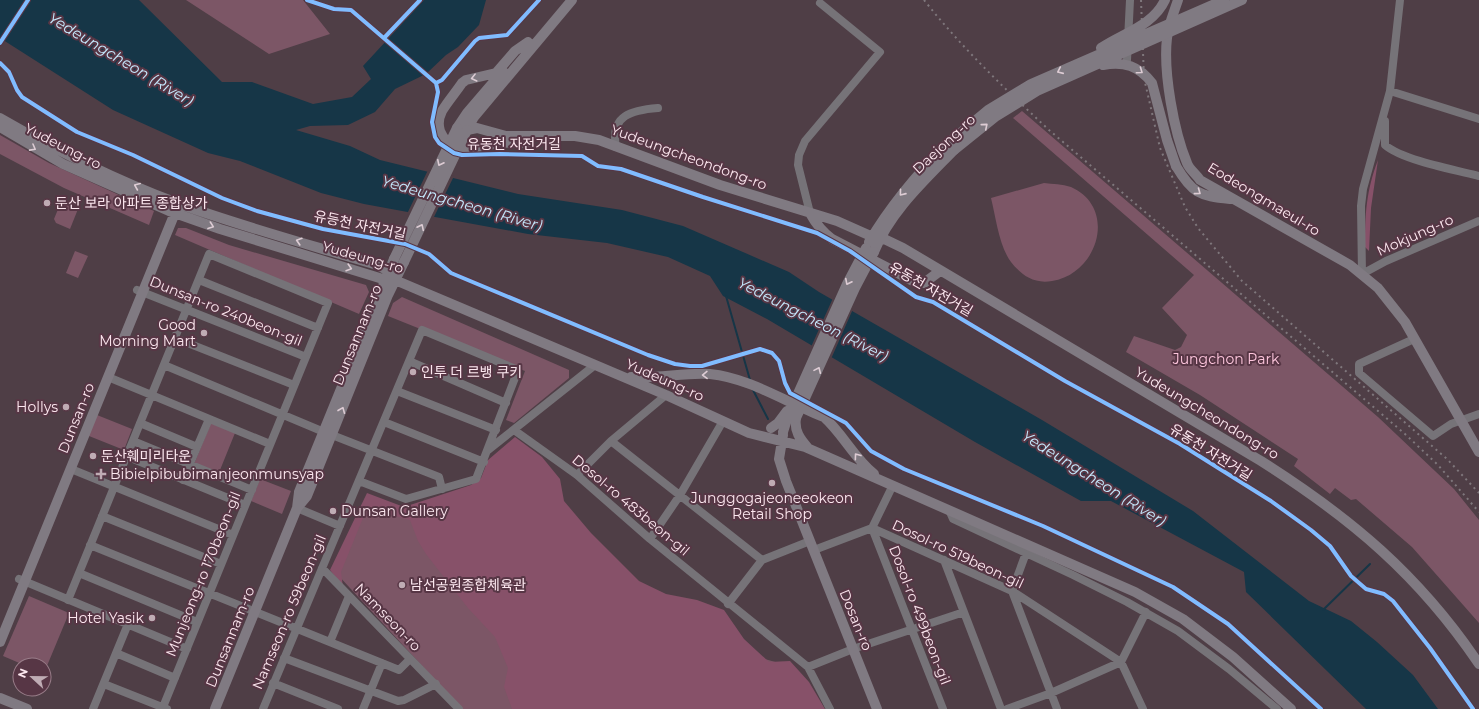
<svg xmlns="http://www.w3.org/2000/svg" width="1479" height="709" font-family="Montserrat,'Noto Sans KR',sans-serif">
<style>
.green{fill:#7c5666}
.forest{fill:#875169}
.water{fill:#163647}
.pier{fill:#4f3e46}
.lines{fill:none;stroke-linecap:round;stroke-linejoin:round}
.stream{stroke:#163647;stroke-width:2}
.minor{stroke:#767378;stroke-width:8}
.major{stroke:#807a82;stroke-width:10}
.rail{stroke:#7f777c;stroke-width:2;stroke-dasharray:2 4;stroke-linecap:butt}
.major-bridge{stroke:#807a82;stroke-width:10}
.cycleway-casing{stroke:#573645;stroke-width:6}
.cycleway{stroke:#80bcff;stroke-width:4}
.oneway{stroke:#ddccd4}
.poi-dot{fill:#bfacb4;stroke:#573645;stroke-width:1.5}
.labels{text-anchor:middle;dominant-baseline:central;stroke-width:4;stroke-linejoin:round;paint-order:stroke}
.street-label{font-size:14px;fill:#fce7ef;stroke:#573645}
.poi-label{font-size:14px;fill:#fce7ef;stroke:#573645;text-anchor:start}
.park-label{font-size:14px;fill:#ffc7de;stroke:#573645}
.water-label{font-size:15px;font-style:italic;fill:#c5e9fd;stroke:#573645}
</style>
<rect width="100%" height="100%" fill="#4f3e46"/>
<!-- green -->
<path class="green" d="M186 0H303L330 34 269 54Z
M1022 111 1378 417 1454 489 1479 520V623L1412 547 1356 499 1351 500 1335 488 1330 494 1294 466 1298 459 1200 395 1126 352 1134 336 1175 350 1181 347 1187 335 1162 308 1194 275 1013 118Z
M0 135 49 163 154 211 149 225 64 188 0 154Z
M1044 183C1053 184 1062 184 1071 187 1118 208 1098 274 1052 281 1034 284 1022 276 1011 262 999 246 996 218 991 198Z
M61 202 78 209 70 229 56 223 54 219Z
M178 228H186L229 245 366 285 369 292 359 314 175 235Z
M75 251 88 256 78 278 66 273Z
M402 297 569 370V378L514 423 506 420 525 371 388 316 393 303Z
M92 413 132 429 124 450 84 434Z
M211 423 235 433 218 475 194 464Z
M260 479 291 491 282 514 251 501Z
M556 497 614 572 761 658 779 663 819 709H462L337 574 367 502 401 517Z
M29 596 69 613 44 673V665H24L3 656Z"/>
<!-- forest -->
<path class="forest" d="M1378 160 1371 208 1369 251 1365 247C1365 215 1366 191 1378 160Z
M515 437 542 457 560 479 564 501 591 533 639 581 666 594 697 600 724 610 744 639 769 662 790 661 809 682 825 709H512L504 687 508 668 495 637 468 608 426 554 418 541 410 520 367 508 341 572 343 587 330 570 367 493 404 507 471 485 481 478 488 460Z"/>
<!-- water -->
<path class="water" d="M0 0H139L222 82H252L313 104 352 97 371 79 363 66 424 0H486L479 25 458 47 446 55 426 74 395 89 375 112 348 125 310 126 296 130 350 146 380 160 518 194 622 210 683 226 789 272 819 292 1042 420 1193 511 1309 601 1351 621 1377 642 1413 675 1438 709H1366L1246 592 1244 572 1111 501H1081L975 442 767 319 723 296 710 276 668 257 607 243 528 234 364 204 321 193 240 161 208 153 113 110 0 38Z"/>
<!-- pier -->
<path class="pier" d="M428 170 454 176 433 219 407 214Z
M833 298 853 309 831 359 811 347Z"/>
<g class="lines">
<!-- stream -->
<path class="stream" d="M726 296 750 380
M753 390 768 419
M1323 610 1370 564"/>
<!-- minor -->
<path class="minor" d="M1400 0 1390 91 1363 189 1361 206 1362 274 1386 261 1479 221
M1127 60 1130 0
M1390 91 1479 119
M1385 121V145C1402 160 1455 170 1479 176
M616 147C610 115 632 110 658 108
M810 213 798 165 799 155 805 141 880 52 820 3
M199 280 318 328
M137 290 306 357
M175 338 294 385
M1414 339 1359 364V373L1433 436 1451 424 1479 414
M409 361 506 403
M164 365 324 432
M108 377 270 444
M397 391 496 430
M384 422 484 462
M140 423 197 447
M514 430 577 475 650 539 808 667 830 709
M332 435 439 477 442 489
M133 441 252 490
M611 441 762 560
M488 450 595 365
M126 456 245 505
M71 469 233 535
M577 475 611 441 666 395
M183 480 209 419
M892 487 872 528 943 709
M297 508 340 526
M949 510 953 519 1073 575 1127 602 1178 631 1229 669 1277 709
M102 516 221 564
M650 539 680 495 723 421
M90 545 399 670 410 659
M814 550 872 528 1012 591 1121 662 1143 709
M1026 553 1012 591 1057 709
M762 560 810 541
M944 560 1001 709
M322 568 459 709
M79 573 197 622
M19 579 187 649
M68 600 209 254 328 303 163 707
M728 604 762 560
M330 642 349 596
M116 653 175 678
M284 658 398 701 404 700 436 684
M808 667 853 649 964 612
M273 683 338 709
M104 684 167 709
M93 709 128 624
M263 709 422 330 518 370 476 479 406 499 359 481
M363 709 382 663
M1007 709 1051 693 1121 662 1146 612"/>
<!-- major -->
<path class="major" d="M1178 0C1174 12 1168 26 1167 38 1163 72 1174 132 1187 163 1189 169 1196 174 1200 180L1350 265 1378 288 1405 322 1479 452
M528 42 515 51 496 73 466 80 462 83C456 92 448 101 442 111 439 117 438 125 440 131 450 157 479 146 499 143 509 142 520 143 530 142
M0 118C57 151 116 180 177 203 243 227 311 245 377 265L389 271
M0 127 63 164 169 211 220 229 386 280H395L666 395 749 433 805 447 1135 592 1183 619 1233 657 1291 709
M457 128 467 113 503 71
M467 130 477 128 506 136H575L599 140 720 185 837 221 873 237
M467 130 474 117 572 0
M1176 166C1192 193 1199 196 1230 199
M810 213C816 224 822 232 832 239L915 282 924 283 940 271
M880 237 903 248 1261 461C1351 518 1419 575 1479 664
M869 242C891 205 917 174 947 144
M874 252C890 212 924 181 954 150
M631 377C658 379 685 372 710 374 750 378 787 403 824 417 843 434 854 458 874 474
M796 418C794 431 800 439 808 448
M783 435 779 459 786 481 877 709
M297 508 307 496 388 295 404 262
M0 642 179 203
M0 698 27 709
M215 709 297 508 299 492 394 259"/>
<!-- rail -->
<path class="rail" d="M924 0C962 48 1005 89 1049 130L1405 434 1438 465 1479 512
M1141 0 1144 78 1160 148 1185 207 1198 228 1242 281 1447 459 1479 493"/>
<!-- major-bridge -->
<path class="major-bridge" d="M1101 48C1123 33 1153 26 1165 0
M1103 65C1124 61 1139 66 1152 83L1167 140 1176 166
M947 144 988 110 1031 84 1224 0
M954 150 995 117 1037 91 1242 0
M394 259 457 128
M404 262 467 130
M796 418 855 288 874 252
M771 428 778 423 787 411
M783 432 788 416 847 284 866 248"/>
<!-- cycleway casing -->
<g class="cycleway-casing">
<path id="cycleway" d="M307 0 334 9 351 10 436 83 438 92 432 122 435 137 439 143 454 153 462 155 500 154 582 156 598 166 621 169 703 197 817 233 850 251 916 297 933 302 1065 381 1180 444 1271 501 1311 530 1330 546 1351 576 1366 589 1384 594 1393 601 1430 648 1473 709
M384 38 420 0
M0 43 28 0
M0 63 9 72 17 90 22 97 77 132 133 155 222 198 257 211 323 229 405 244 429 254 451 273 648 355 675 364 690 366H702L760 349 772 353 779 361 785 383 790 393 846 423 871 451 904 469 1043 526 1173 587 1228 624 1321 709
M436 83 442 80 475 41 479 38 507 35 539 0"/>
</g>
<!-- cycleway -->
<use href="#cycleway" class="cycleway"/>
</g>
<!-- one-way arrows -->
<defs><path id="oneway-chevron" d="M-2-3.5L2.5 0L-2 3.5" fill="none" stroke-width="1.6" stroke-linecap="round" stroke-linejoin="round"/></defs>
<g class="oneway">
<use href="#oneway-chevron" transform="translate(1060 71) rotate(156)"/>
<use href="#oneway-chevron" transform="translate(1140 71) rotate(35)"/>
<use href="#oneway-chevron" transform="translate(474 78) rotate(166)"/>
<use href="#oneway-chevron" transform="translate(985 126) rotate(-40)"/>
<use href="#oneway-chevron" transform="translate(33 148) rotate(29)"/>
<use href="#oneway-chevron" transform="translate(440 163) rotate(116)"/>
<use href="#oneway-chevron" transform="translate(137 186) rotate(-157)"/>
<use href="#oneway-chevron" transform="translate(1198 192) rotate(36)"/>
<use href="#oneway-chevron" transform="translate(902 193) rotate(129)"/>
<use href="#oneway-chevron" transform="translate(211 226) rotate(20)"/>
<use href="#oneway-chevron" transform="translate(421 227) rotate(-64)"/>
<use href="#oneway-chevron" transform="translate(299 241) rotate(-163)"/>
<use href="#oneway-chevron" transform="translate(349 268) rotate(17)"/>
<use href="#oneway-chevron" transform="translate(848 282) rotate(117)"/>
<use href="#oneway-chevron" transform="translate(818 370) rotate(-66)"/>
<use href="#oneway-chevron" transform="translate(705 375) rotate(179)"/>
<use href="#oneway-chevron" transform="translate(342 410) rotate(-68)"/>
<use href="#oneway-chevron" transform="translate(857 456) rotate(-126)"/>
</g>
<!-- markers -->
<g class="poi-dot">
<circle cx="47" cy="203" r="4"/>
<circle cx="204" cy="333" r="4"/>
<circle cx="413" cy="372" r="4"/>
<circle cx="66" cy="407" r="4"/>
<circle cx="93" cy="456" r="4"/>
<path d="M99 468h4v4h4v4h-4v4h-4v-4h-4v-4h4z"/>
<circle cx="772" cy="483" r="4"/>
<circle cx="333" cy="511" r="4"/>
<circle cx="402" cy="585" r="4"/>
<circle cx="152" cy="618" r="4"/>
</g>
<g class="labels">
<!-- street labels -->
<g class="street-label">
<text x="514" y="144">유동천 자전거길</text>
<text transform="translate(944 144) rotate(-43)">Daejong-ro</text>
<text transform="translate(63 146) rotate(27)">Yudeung-ro</text>
<text transform="translate(689 157) rotate(20)">Yudeungcheondong-ro</text>
<text transform="translate(1264 199) rotate(31)">Eodeongmaeul-ro</text>
<text transform="translate(360 225) rotate(12)">유등천 자전거길</text>
<text transform="translate(1415 235) rotate(-24)">Mokjung-ro</text>
<text transform="translate(363 257) rotate(16)">Yudeung-ro</text>
<text transform="translate(931 289) rotate(30)">유동천 자전거길</text>
<text transform="translate(226 311) rotate(22)">Dunsan-ro 240beon-gil</text>
<text transform="translate(357 335) rotate(-68)">Dunsannam-ro</text>
<text transform="translate(665 380) rotate(24)">Yudeung-ro</text>
<text transform="translate(1207 413) rotate(31)">Yudeungcheondong-ro</text>
<text transform="translate(76 418) rotate(-68)">Dunsan-ro</text>
<text transform="translate(1211 452) rotate(32)">유동천 자전거길</text>
<text transform="translate(631 505) rotate(40)">Dosol-ro 483beon-gil</text>
<text transform="translate(958 554) rotate(25)">Dosol-ro 519beon-gil</text>
<text transform="translate(203 574) rotate(-68)">Munjeong-ro 170beon-gil</text>
<text transform="translate(289 612) rotate(-67)">Namseon-ro 59beon-gil</text>
<text transform="translate(920 615) rotate(69)">Dosol-ro 499beon-gil</text>
<text transform="translate(388 617) rotate(46)">Namseon-ro</text>
<text transform="translate(856 620) rotate(68)">Dosan-ro</text>
<text transform="translate(230 637) rotate(-68)">Dunsannam-ro</text>
</g>
<!-- poi labels -->
<g class="poi-label">
<text x="55" y="203">둔산 보라 아파트 종합상가</text>
<text x="196" y="325" text-anchor="end">Good<tspan x="196" dy="16">Morning Mart</tspan></text>
<text x="421" y="372">인투 더 르뱅 쿠키</text>
<text x="58" y="407" text-anchor="end">Hollys</text>
<text x="101" y="456">둔산훼미리타운</text>
<text x="110" y="474">Bibielpibubimanjeonmunsyap</text>
<text x="772" y="498" text-anchor="middle">Junggogajeoneeokeon<tspan x="772" dy="16">Retail Shop</tspan></text>
<text x="341" y="511">Dunsan Gallery</text>
<text x="410" y="585">남선공원종합체육관</text>
<text x="144" y="618" text-anchor="end">Hotel Yasik</text>
</g>
<!-- park labels -->
<g class="park-label">
<text x="1226" y="359">Jungchon Park</text>
</g>
<!-- water labels -->
<g class="water-label">
<text transform="translate(121 59) rotate(31)">Yedeungcheon (River)</text>
<text transform="translate(462 203) rotate(16)">Yedeungcheon (River)</text>
<text transform="translate(813 319) rotate(27)">Yedeungcheon (River)</text>
<text transform="translate(1094 478) rotate(32)">Yedeungcheon (River)</text>
</g>
</g>
<!-- north arrow -->
<g transform="translate(32 677) rotate(292)"><circle r="19" fill="#573645" stroke="#997d89"/>
<path d="M0-3L7 15L0 10L-7 15Z" fill="#bfacb4"/>
<text y="-6" font-size="11" font-weight="bold" text-anchor="middle" fill="#fce7ef">N</text>
</g>
</svg>
